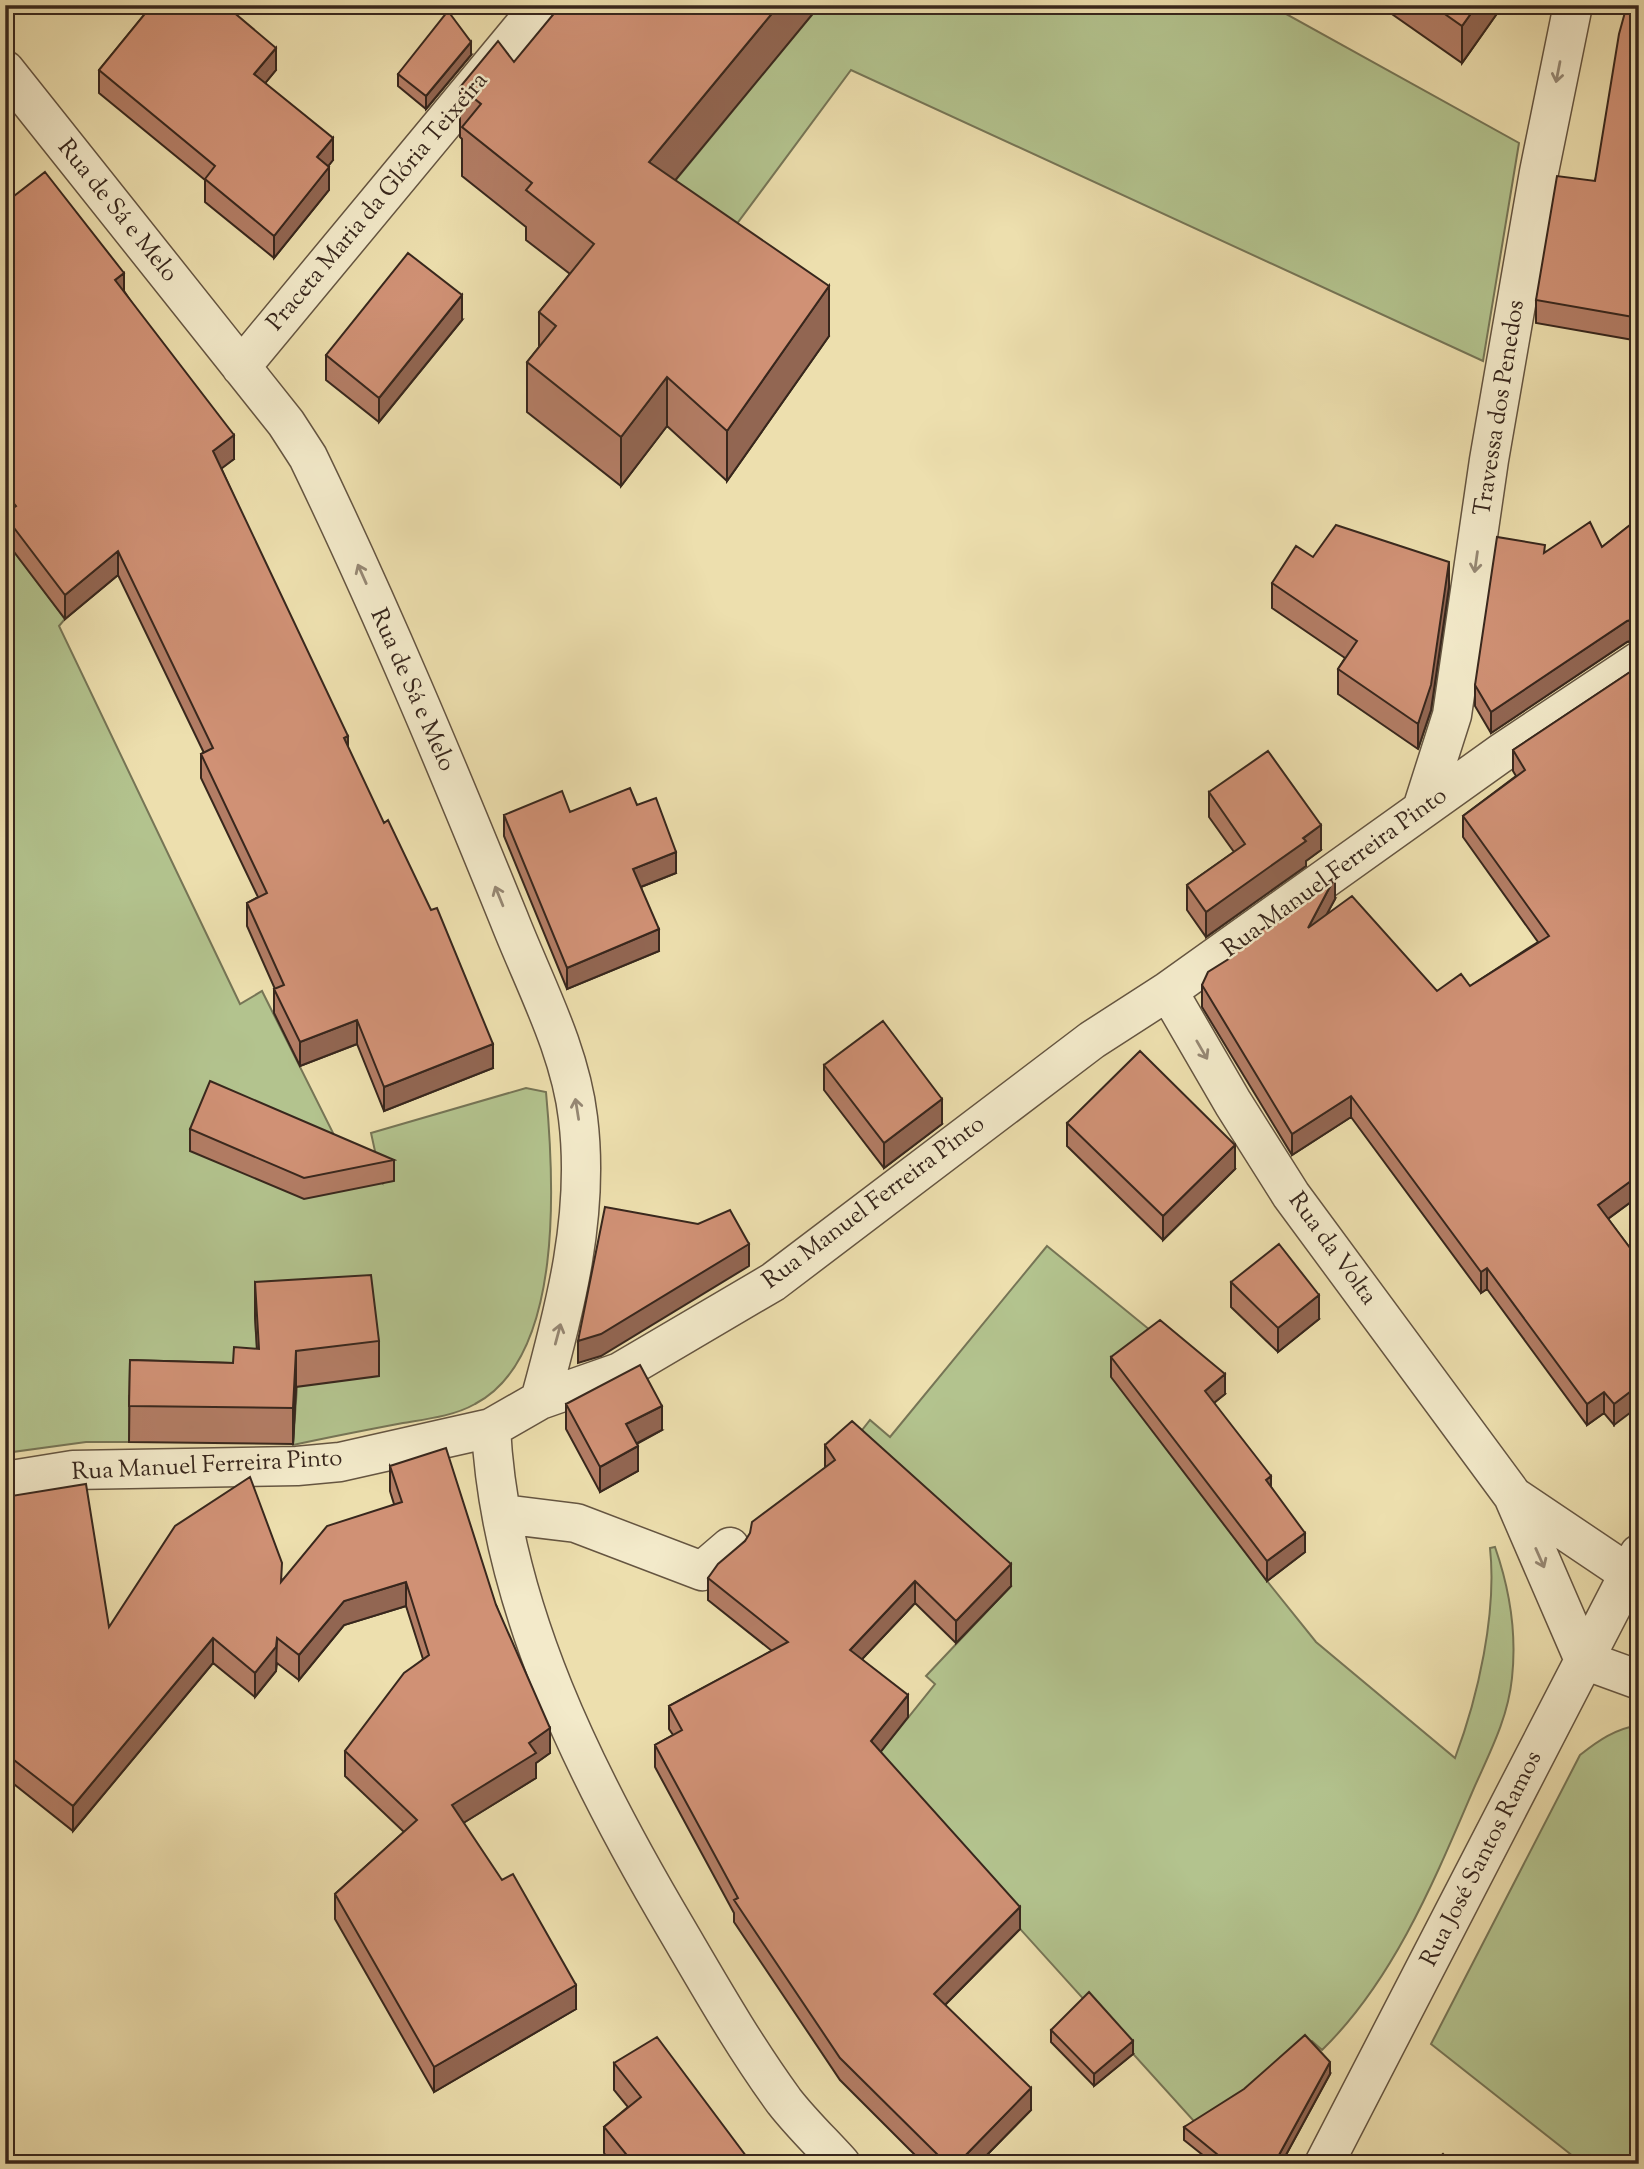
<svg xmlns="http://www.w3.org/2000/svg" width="1644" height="2169" font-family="'Sorts Mill Goudy',serif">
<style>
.green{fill:#b3c38e;stroke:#767556;stroke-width:2}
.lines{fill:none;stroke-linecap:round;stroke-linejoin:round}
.minor-casing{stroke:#655541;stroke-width:41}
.minor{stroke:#f3eaca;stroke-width:38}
.wall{fill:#b37d65;stroke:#38271d;stroke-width:2}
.shaded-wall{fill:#926652;stroke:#38271d;stroke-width:2}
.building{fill:#d09175;stroke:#38271d;stroke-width:2}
.oneway{stroke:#968874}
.labels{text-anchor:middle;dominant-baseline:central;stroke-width:5;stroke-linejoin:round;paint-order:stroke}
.street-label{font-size:24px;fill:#38271d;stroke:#f3eaca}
</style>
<rect width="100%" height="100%" fill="#eddfae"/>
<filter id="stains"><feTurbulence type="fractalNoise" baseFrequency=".00286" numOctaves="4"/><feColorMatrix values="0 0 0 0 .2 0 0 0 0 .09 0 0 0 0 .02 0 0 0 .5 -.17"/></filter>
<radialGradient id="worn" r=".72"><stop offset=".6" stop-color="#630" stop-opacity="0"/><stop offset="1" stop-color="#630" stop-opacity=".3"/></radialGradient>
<!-- green -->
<path class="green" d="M820 5H1270L1519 143 1483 361 851 70 713 256 632 233Z
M5 540 65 619 59 626 240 1004 262 991 338 1143 382 1183 371 1133 526 1088 546 1092C554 1178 565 1357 475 1404 454 1416 427 1419 403 1423 366 1430 330 1437 293 1445L297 1387 255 1318 259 1385 129 1396V1442H86L5 1453Z
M1047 1246 1161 1339 1238 1541 1267 1581 1316 1642 1455 1758C1478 1697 1497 1613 1490 1548L1495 1547C1510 1590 1517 1632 1512 1678 1508 1718 1490 1752 1474 1788 1435 1879 1394 1980 1322 2050L1312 2041 1279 2073 1201 2129 871 1764 935 1684 926 1676 1011 1586 852 1443 870 1420 890 1437Z
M1639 1725V2164H1583L1431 2044 1580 1755C1599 1740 1615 1729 1639 1725Z"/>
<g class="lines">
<!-- minor casing -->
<g class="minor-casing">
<path id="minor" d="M5 70 286 423 308 457C381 608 446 764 509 919 534 983 570 1049 578 1118 590 1214 565 1309 540 1400
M241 367 541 5
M1422 809 1452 715 1489 460 1539 172 1573 5
M1168 991 1233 1103 1291 1195 1513 1496 1584 1660 1639 1680
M491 1428C500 1607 587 1778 677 1930 711 1988 744 2046 784 2101 801 2123 822 2143 841 2164
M5 1481 73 1470 297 1466 340 1462 491 1428 540 1400 620 1372 773 1282 1092 1040 1168 991 1504 751 1639 661
M1513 1496 1629 1574 1639 1587
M502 1514 576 1523 702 1571 730 1547
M1324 2164 1639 1554"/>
</g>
<!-- minor -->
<use href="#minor" class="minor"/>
</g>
<!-- wall -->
<path class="wall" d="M147 5H225L276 70 265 83 333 160 328 166 329 190 274 258 205 202V180L99 93V70L150 8Z
M1379 5H1503L1462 63Z
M1639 5V341L1536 323V300L1595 181Z
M471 55 426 109 398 86V74Z
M514 62 675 180 829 336 727 481 667 426 621 486 527 412V362L539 347V312L570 274 526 240V227L462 176V139L460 137V87Z
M5 203 124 291 234 459 221 468 493 1068 384 1111 357 1044 300 1066 274 1013V989H275L247 926V903L258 897 201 778V754L204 753 118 575 65 619 5 540Z
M462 320 379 422 326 380V355Z
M1639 518V640L1627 642 1491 733 1475 706V685L1545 552 1602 547Z
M1313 557 1449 587 1431 710 1418 749 1338 694V669L1345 658 1272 608V583Z
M1639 666V1196L1608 1219 1639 1260 1614 1425 1604 1413 1587 1425 1487 1289 1481 1293 1351 1117 1292 1155 1202 1007V985L1232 957V951L1335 899 1326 915 1437 991 1470 986 1538 942 1463 837V816L1516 776 1513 771V750Z
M1209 792 1321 850 1306 861V866L1206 937 1187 910V885L1234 852 1209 817Z
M637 805 676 873 641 887 659 951 567 989 504 836V815L570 812Z
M824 1065 942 1124 884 1168 824 1090Z
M1067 1123 1235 1169 1163 1240 1067 1146Z
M190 1129 394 1160V1181L304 1199 190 1151Z
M255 1282 379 1341V1376L296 1387 293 1444 129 1442 130 1360 233 1363 257 1349 255 1317Z
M1231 1282 1319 1319 1278 1352 1231 1307Z
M1111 1357 1225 1394 1214 1403 1271 1487 1305 1552 1267 1581 1111 1377Z
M566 1404 662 1430 637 1444 638 1471 600 1492 566 1429Z
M825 1445 1011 1586 956 1643 915 1603 862 1659 908 1717 880 1752 1020 1929 945 2005 1031 2110 978 2164H924L840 2080 734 1922V1913L655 1767V1745L673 1735 669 1729V1706L772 1651 708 1600V1578L745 1541 825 1468Z
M390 1466 496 1605 550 1753 536 1763V1778L463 1823 576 2009 434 2092 335 1919V1894L404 1832 345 1776V1751L423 1659 406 1606 344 1625 299 1680 277 1663 276 1671 255 1697 213 1663 73 1831 5 1777V1497L109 1627 282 1580 394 1504 390 1491Z
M1051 2030 1133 2054 1094 2086 1051 2042Z
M614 2063 752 2164H612L604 2153V2127L628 2107 614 2090Z
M1330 2074 1281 2164H1214L1184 2140V2127Z"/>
<!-- shaded-wall -->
<path class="shaded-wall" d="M779 5H820L649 212V162Z
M1477 5H1503L1462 63V26Z
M471 42V55L426 109V96Z
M276 48V70L254 97V74Z
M333 138V160L317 180V157Z
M329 167V190L274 258V236Z
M124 273V297L115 280Z
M829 286V336L727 481V431Z
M462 295V320L379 422V398Z
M667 377V426L621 486V437Z
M234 435V459L213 475V451Z
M118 551V575L65 619V595Z
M1449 562V587L1431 710 1418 749V724Z
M1637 618V639L1627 642 1491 733V712L1627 621Z
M348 736V760L344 738Z
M1321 825V850L1306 861V866L1206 937V912Z
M676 852V873L633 890V869Z
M1335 877V899L1308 949V928Z
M659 929V951L567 989V968Z
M357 1020V1044L300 1066V1042Z
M493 1044V1068L384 1111V1087Z
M1351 1096V1117L1292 1155V1134Z
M942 1099V1124L884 1168V1143Z
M1235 1145V1169L1163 1240V1216Z
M1639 1175V1196L1598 1226V1205Z
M749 1244V1266L601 1356 578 1363V1341Z
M1487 1268V1289L1481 1293V1272Z
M1319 1295V1319L1278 1352V1328Z
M296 1351V1387L293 1444V1408Z
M1225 1374V1394L1205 1410V1391Z
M1639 1385V1406L1614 1425V1404Z
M1604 1392V1413L1587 1425V1404Z
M662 1406V1430L626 1449V1424Z
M638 1446V1471L600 1492V1467Z
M1271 1476V1495L1266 1480Z
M1305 1533V1552L1267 1581V1561Z
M1011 1564V1586L956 1643V1621Z
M915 1581V1603L850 1672V1650Z
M406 1582V1606L344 1625 299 1680V1655L344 1601Z
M213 1638V1663L73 1831V1806Z
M277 1638 276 1671 255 1697V1673Z
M908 1695V1717L871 1764V1741Z
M550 1728V1753L536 1763V1778L452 1830V1805L529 1743Z
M1020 1907V1929L934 2016V1994Z
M576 1985V2009L434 2092V2067Z
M1133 2041V2054L1094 2086V2074Z
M1330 2062V2074L1281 2164H1274Z
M1031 2088V2110L978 2164H957Z"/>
<!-- building -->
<path class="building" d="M152 5H225L276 48 254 74 333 138 317 157 329 167 274 236 205 179 215 166 99 70Z
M561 5H779L649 162 829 286 727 431 667 377 621 437 527 362 556 326 539 312 594 244 526 190 532 183 462 127 481 104 460 87 498 41 514 62Z
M1432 5H1477L1462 26Z
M1627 5H1639V318L1536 300 1557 176 1595 181 1619 34Z
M448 11 471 42 426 96 398 74Z
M45 172 124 273 115 280 234 435 213 451 348 736 344 738 384 823 388 820 431 910 437 908 493 1044 384 1087 357 1020 300 1042 274 989 284 985 247 903 267 893 201 754 213 748 118 551 65 595 5 516V514L16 506 5 493V203Z
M408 253 462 295 379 398 326 355Z
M1639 518V618L1627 621 1491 712 1475 685 1497 537 1545 545 1544 553 1590 522 1602 547Z
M1336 525 1449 562 1431 685 1418 724 1338 669 1357 641 1272 583 1296 546 1313 557Z
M1639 666V1175L1598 1205 1639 1260V1385L1614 1404 1604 1392 1587 1404 1487 1268 1481 1272 1351 1096 1292 1134 1202 985 1208 972 1235 955 1232 951 1335 877 1308 928 1352 896 1437 991 1461 974 1470 986 1549 936 1463 816 1525 770 1513 750Z
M1268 751 1321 825 1303 838 1306 841 1206 912 1187 885 1245 844 1209 792Z
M630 788 637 805 656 798 676 852 633 869 659 929 567 968 504 815 562 791 570 812Z
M883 1021 942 1099 884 1143 824 1065Z
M1140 1051 1235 1145 1163 1216 1067 1123Z
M210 1081 394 1160 304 1178 190 1129Z
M605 1207 698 1224 730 1210 749 1244 601 1334 578 1341Z
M1279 1244 1319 1295 1278 1328 1231 1282Z
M371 1275 379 1341 296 1351 293 1408 129 1406 130 1360 233 1363 234 1347 259 1349 255 1282Z
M1160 1320 1225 1374 1205 1391 1271 1476 1266 1480 1305 1533 1267 1561 1111 1357Z
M640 1365 662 1406 626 1424 638 1446 600 1467 566 1404Z
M852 1421 1011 1564 956 1621 915 1581 850 1650 908 1695 871 1741 1020 1907 934 1994 1031 2088 957 2164H947L840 2058 734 1900 738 1898 655 1745 682 1730 669 1706 788 1642 708 1578 718 1564 745 1541 750 1533 752 1522 835 1460 825 1445Z
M446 1448 496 1605 550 1728 529 1743 536 1753 452 1805 502 1880 513 1874 576 1985 434 2067 335 1894 417 1820 345 1751 404 1673 429 1655 406 1582 344 1601 299 1655 277 1638 276 1647 255 1673 213 1638 73 1806 5 1753V1497L86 1484 109 1627 175 1526 250 1477 282 1563 281 1582 327 1526 402 1502 390 1466Z
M1089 1992 1133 2041 1094 2074 1051 2030Z
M1305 2035 1330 2062 1274 2164H1229L1184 2127 1244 2089Z
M657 2037 752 2164H634L604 2127 641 2097 614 2063Z
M1443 2154 1453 2164H1432Z
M1080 2156 1088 2164H1072Z"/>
<!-- one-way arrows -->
<defs><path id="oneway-shaft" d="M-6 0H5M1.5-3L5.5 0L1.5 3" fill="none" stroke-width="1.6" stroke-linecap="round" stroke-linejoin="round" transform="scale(1.75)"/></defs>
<g class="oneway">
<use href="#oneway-shaft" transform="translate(1558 72) rotate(101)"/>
<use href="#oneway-shaft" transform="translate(1476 562) rotate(98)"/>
<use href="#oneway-shaft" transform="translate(362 574) rotate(-114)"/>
<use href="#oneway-shaft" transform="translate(499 896) rotate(-112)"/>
<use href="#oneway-shaft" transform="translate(1202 1050) rotate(60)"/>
<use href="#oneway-shaft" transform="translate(577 1109) rotate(-99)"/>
<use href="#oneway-shaft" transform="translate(558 1334) rotate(-75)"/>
<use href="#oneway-shaft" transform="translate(1540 1558) rotate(66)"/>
</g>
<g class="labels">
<!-- street labels -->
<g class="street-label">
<text transform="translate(378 202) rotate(-50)">Praceta Maria da Glória Teixeira</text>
<text transform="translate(117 211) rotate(51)">Rua de Sá e Melo</text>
<text transform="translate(1500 408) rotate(-81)">Travessa dos Penedos</text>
<text transform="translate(412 690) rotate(66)">Rua de Sá e Melo</text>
<text transform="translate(1335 873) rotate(-36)">Rua Manuel Ferreira Pinto</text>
<text transform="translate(874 1203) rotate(-37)">Rua Manuel Ferreira Pinto</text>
<text transform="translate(1332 1249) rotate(54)">Rua da Volta</text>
<text transform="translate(207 1466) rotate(-3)">Rua Manuel Ferreira Pinto</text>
<text transform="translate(1482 1859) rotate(-63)">Rua José Santos Ramos</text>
</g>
</g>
<!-- margin -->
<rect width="1644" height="2169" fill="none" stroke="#eddfae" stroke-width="28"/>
<rect x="7" y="7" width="1630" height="2155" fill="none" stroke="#38271d" stroke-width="3.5"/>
<rect x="14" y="14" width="1616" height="2141" fill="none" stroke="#38271d" stroke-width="2"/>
<rect width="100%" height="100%" filter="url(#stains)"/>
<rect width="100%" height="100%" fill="url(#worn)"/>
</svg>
